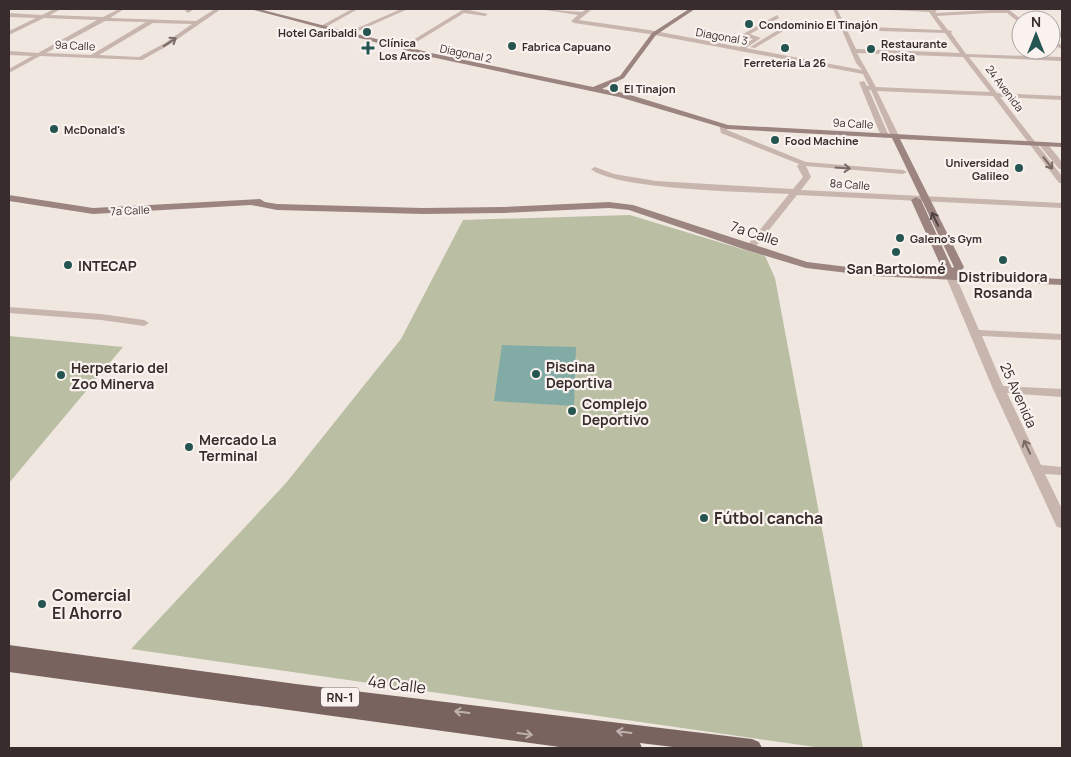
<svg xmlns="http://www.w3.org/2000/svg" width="1071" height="757" font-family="Manrope,sans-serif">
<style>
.green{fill:#babfa3}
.water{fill:#83aba6}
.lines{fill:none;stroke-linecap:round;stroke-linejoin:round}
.street{fill:#c8b5ae;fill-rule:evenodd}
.secondary{fill:#9c8580;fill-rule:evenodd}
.primary{fill:#78635f;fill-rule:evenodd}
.oneway{stroke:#796a66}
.oneway2{stroke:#514341}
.oneway3{stroke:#bfb2ae}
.poi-dot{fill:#255550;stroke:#f9f2ee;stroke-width:2}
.labels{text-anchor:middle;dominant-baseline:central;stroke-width:4.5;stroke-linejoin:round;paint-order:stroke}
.far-poi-label{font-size:11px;font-weight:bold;fill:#382d2c;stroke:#f9f2ee;text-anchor:start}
.far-street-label{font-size:11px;fill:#382d2c;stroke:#f9f2ee}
.shield{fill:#f9f2ee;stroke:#726866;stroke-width:1}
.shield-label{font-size:12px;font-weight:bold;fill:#382d2c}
.street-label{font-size:14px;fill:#382d2c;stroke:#f9f2ee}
.poi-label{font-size:14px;font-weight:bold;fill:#382d2c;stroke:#f9f2ee;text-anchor:start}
.near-poi-label{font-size:16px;font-weight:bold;fill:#382d2c;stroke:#f9f2ee;text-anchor:start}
.near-street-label{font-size:16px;fill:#382d2c;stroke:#f9f2ee}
</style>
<rect width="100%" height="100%" fill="#f1e7e1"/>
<!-- green -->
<path class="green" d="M630 215 765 256 775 278 863 748H822L131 649 286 483 401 339 463 220Z
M9 336 123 347 9 483Z"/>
<!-- water -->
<path class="water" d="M502 345 576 347 574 406 494 401Z"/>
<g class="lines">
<!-- street -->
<path class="street" d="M54 9H61L50 15 103 17 119 9H124L110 18 196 21 215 9H221L169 45 142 60 40 56 9 73V69L32 56 9 55V51L38 53 97 20 44 18 9 35V31L36 18 9 17V13L42 15ZM105 21 146 22 91 55 46 53ZM153 23 192 24 165 43 139 57 99 55Z
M188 9H194L188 13 185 11Z
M352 9H358L324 28 319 27Z
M401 9H408L349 35 344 34Z
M464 9 488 14 485 16 464 13 405 49 400 48Z
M539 9 582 12 587 9H592L579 20 649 30 740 47 753 39 743 36V34L777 15 779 18 750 34 761 38 746 48 862 70 856 63 833 9H837L845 26 942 30 929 12 872 9H931L937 10 935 13 1008 9 1022 20 1021 24 1007 13H990L937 16 948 30 952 31 951 33 966 54 1062 57V61L969 57 997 93 1062 96V100L1000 97 1062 176V183H1059L993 96 877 91 899 136 895 138 891 136 871 90H869L889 136 885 138 881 136 859 82 864 81 867 86H869L863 74 649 34 574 23 571 21 578 15ZM847 30 945 33 960 53 856 49ZM857 53 963 57 990 92 876 87Z
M793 21 795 24 755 48 750 47Z
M1051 30 1062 33V37L1051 34Z
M1051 40 1062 45V49L1051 44Z
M719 124H725L727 130 806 162 903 170 907 172 903 174 806 166 811 177 801 190 1062 203V208L797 195 753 250 750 251 745 248 789 194C751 192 616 190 591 169L595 167 614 174 656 181 793 189 803 177 797 166 799 164 721 133Z
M1040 142H1046L1062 162V169H1059L1040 146Z
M951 274 956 277 979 330 1062 334V340L982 336 1003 386 1062 389V397L1007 393 1041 465 1062 467V475L1045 474 1062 509V528L1057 527 1055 523 993 389 946 277Z
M9 307 101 314 144 320 149 323 144 326 101 320 9 313Z"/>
<!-- secondary -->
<path class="secondary" d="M250 9H259L431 53 593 87 620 76 652 33 689 9H695L656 35 624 78 602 89 624 93 728 125 1062 143V147L900 139 964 267 959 274 1062 279V285L873 276 806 268 746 250 629 210 609 208 502 213 423 214 277 210 251 205 93 214 9 201V195L93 208 260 199 265 202 277 204 423 208 502 207 609 202 633 205 807 262 873 270 944 273 911 200 916 197 921 200 952 268 954 267 892 138 727 129 619 97 431 57Z"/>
<!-- primary -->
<path class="primary" d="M9 645 296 684 752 739 759 742 762 748H681L640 743 642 748H567L9 672Z"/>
</g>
<!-- one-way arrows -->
<defs><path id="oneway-shaft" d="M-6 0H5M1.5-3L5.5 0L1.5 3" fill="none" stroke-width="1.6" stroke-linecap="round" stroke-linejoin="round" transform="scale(1.25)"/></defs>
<g class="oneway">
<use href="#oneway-shaft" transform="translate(170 42) rotate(-33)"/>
<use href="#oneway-shaft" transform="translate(1048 163) rotate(52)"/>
<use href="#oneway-shaft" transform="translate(843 168) rotate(4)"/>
<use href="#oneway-shaft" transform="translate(1027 447) rotate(-115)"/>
</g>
<use class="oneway2" href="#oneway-shaft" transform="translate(935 219) rotate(-116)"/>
<g class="oneway3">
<use href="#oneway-shaft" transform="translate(462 712) rotate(-173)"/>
<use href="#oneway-shaft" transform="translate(624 732) rotate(-173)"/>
<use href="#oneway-shaft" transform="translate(525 734) rotate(8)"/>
</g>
<!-- markers -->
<g class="poi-dot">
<circle cx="749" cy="24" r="5"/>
<circle cx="367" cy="32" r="5"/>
<circle cx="512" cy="46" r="5"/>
<path d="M365.5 40.5h5v5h5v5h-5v5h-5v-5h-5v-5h5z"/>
<circle cx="785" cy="48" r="5"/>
<circle cx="871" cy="49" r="5"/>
<circle cx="614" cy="88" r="5"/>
<circle cx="54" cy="129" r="5"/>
<circle cx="775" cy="140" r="5"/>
<circle cx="1019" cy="168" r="5"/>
<circle cx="900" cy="238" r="5"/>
<circle cx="896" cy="252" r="5"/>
<circle cx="1003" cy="260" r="5"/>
<circle cx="68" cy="265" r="5"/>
<circle cx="536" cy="374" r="5"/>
<circle cx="61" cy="375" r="5"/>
<circle cx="572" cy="411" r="5"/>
<circle cx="189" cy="447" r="5"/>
<circle cx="704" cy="518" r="5"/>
<circle cx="42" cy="604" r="5"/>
</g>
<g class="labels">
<!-- far-poi labels -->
<g class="far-poi-label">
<text x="759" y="24">Condominio El Tinajón</text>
<text x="357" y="32" text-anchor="end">Hotel Garibaldi</text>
<text x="379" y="42">Clínica<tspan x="379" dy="13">Los Arcos</tspan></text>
<text x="881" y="43">Restaurante<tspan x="881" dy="13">Rosita</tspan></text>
<text x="522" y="46">Fabrica Capuano</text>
<text x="785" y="62" text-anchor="middle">Ferreteria La 26</text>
<text x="624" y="88">El Tinajon</text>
<text x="64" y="129">McDonald's</text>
<text x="785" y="140">Food Machine</text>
<text x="1009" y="162" text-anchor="end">Universidad<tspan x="1009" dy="13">Galileo</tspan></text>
<text x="910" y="238">Galeno's Gym</text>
</g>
<!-- far-street labels -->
<g class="far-street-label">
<text transform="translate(722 36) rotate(10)">Diagonal 3</text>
<text transform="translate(75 45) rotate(3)">9a Calle</text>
<text transform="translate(466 53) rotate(12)">Diagonal 2</text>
<text transform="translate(1005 88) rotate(53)">24 Avenida</text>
<text transform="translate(853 123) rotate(3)">9a Calle</text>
<text transform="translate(850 184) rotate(4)">8a Calle</text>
<text transform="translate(130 210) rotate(-3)">7a Calle</text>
</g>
<!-- shield labels -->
<rect class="shield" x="321" y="687.5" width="38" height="19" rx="4"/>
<g class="shield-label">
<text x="340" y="697">RN-1</text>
</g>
<!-- street labels -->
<g class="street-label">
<text transform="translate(755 233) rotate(18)">7a Calle</text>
<text transform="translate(1019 395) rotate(66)">25 Avenida</text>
</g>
<!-- poi labels -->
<g class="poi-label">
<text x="78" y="265">INTECAP</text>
<text x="896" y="268" text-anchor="middle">San Bartolomé</text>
<text x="1003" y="276" text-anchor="middle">Distribuidora<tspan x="1003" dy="16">Rosanda</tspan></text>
<text x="546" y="366">Piscina<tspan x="546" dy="16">Deportiva</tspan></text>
<text x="71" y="367">Herpetario del<tspan x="71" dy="16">Zoo Minerva</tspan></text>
<text x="582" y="403">Complejo<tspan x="582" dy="16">Deportivo</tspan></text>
<text x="199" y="439">Mercado La<tspan x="199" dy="16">Terminal</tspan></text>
</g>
<!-- near-poi labels -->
<g class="near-poi-label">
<text x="714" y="518">Fútbol cancha</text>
<text x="52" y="595">Comercial<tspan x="52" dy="18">El Ahorro</tspan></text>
</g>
<!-- near-street labels -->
<g class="near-street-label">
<text transform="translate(397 684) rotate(7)">4a Calle</text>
</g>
</g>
<!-- border -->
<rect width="1071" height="757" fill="none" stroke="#382d2c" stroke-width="20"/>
<!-- north arrow -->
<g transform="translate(1036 35)"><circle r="24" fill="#f9f2ee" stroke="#aca3a0"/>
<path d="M0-4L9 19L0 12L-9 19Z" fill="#255550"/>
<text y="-8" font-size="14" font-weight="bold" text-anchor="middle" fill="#382d2c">N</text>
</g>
</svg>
